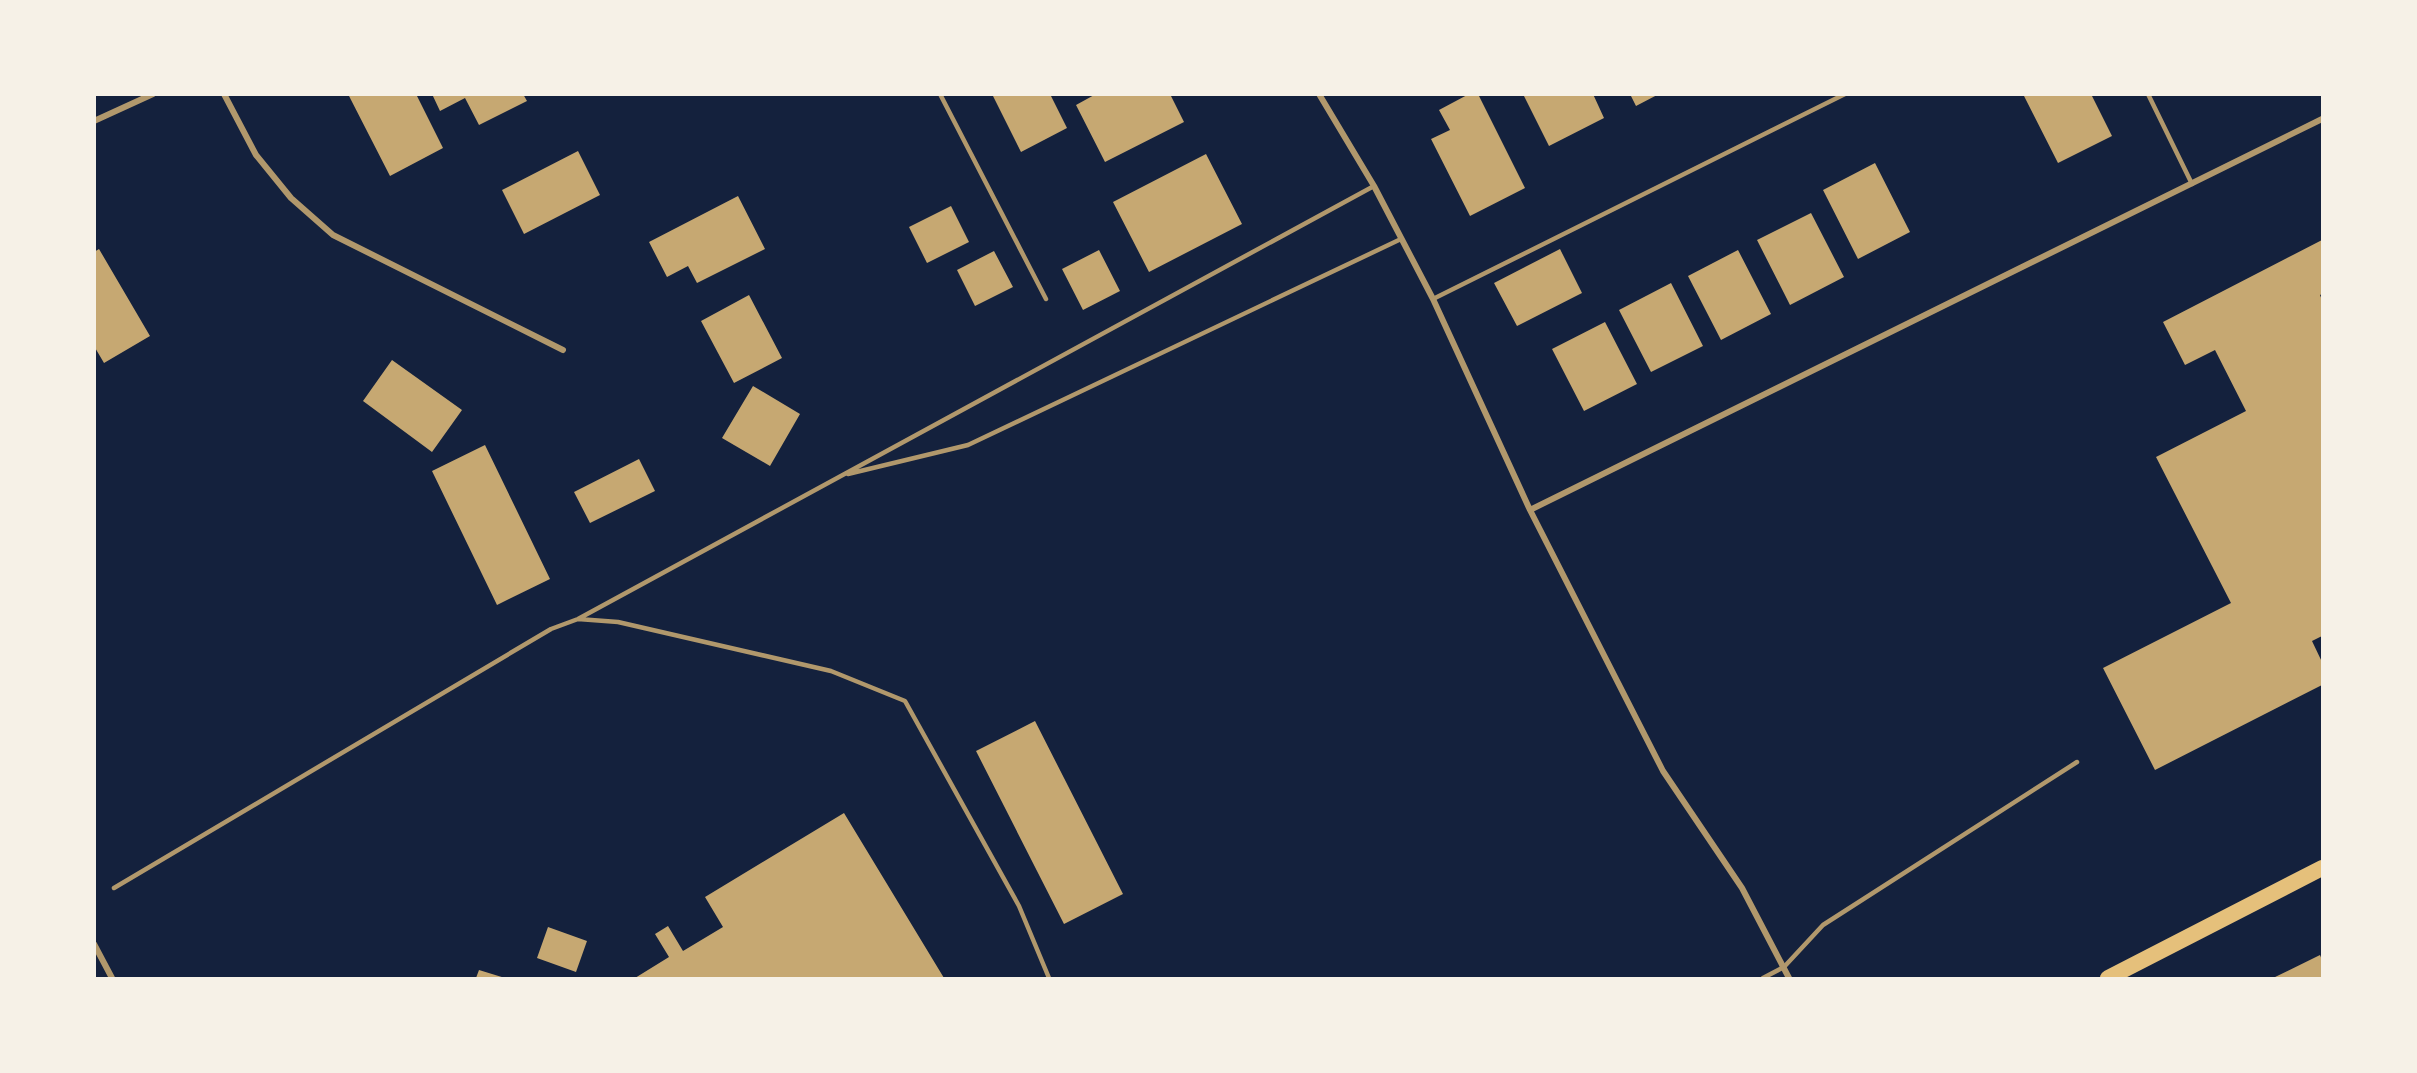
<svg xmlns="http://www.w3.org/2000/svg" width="2417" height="1073" font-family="Quicksand,sans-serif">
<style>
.building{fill:#c6a872}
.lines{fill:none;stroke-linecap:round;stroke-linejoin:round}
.service{stroke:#b1986c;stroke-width:4.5}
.minor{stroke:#b1986c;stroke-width:6}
.trunk{stroke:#e5c07b;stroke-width:16}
</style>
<rect width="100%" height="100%" fill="#14213d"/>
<!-- building -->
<path class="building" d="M348 94H416L443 148 390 176Z
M432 94H523L527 101 479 125 465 98 440 111Z
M996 94H1050L1067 128 1021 152 993 96Z
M1096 94H1170L1184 122 1105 162 1076 105Z
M1469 94H1478L1525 188 1470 216 1431 139 1450 130 1439 110Z
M1523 94H1593L1604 118 1549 146Z
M1630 94H1659L1636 106Z
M2023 94H2091L2112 136 2058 163Z
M578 151 600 195 524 234 502 190Z
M1206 154 1242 224 1149 272 1113 202Z
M1875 163 1910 232 1858 259 1823 190Z
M738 196 765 249 697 283 688 266 667 277 649 242Z
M951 206 969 242 927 263 909 227Z
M1811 213 1844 277 1790 305 1757 240Z
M2322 240V294L2320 295 2322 300V636L2312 641 2322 662V685L2155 770 2103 668 2231 603 2156 457 2246 411 2215 350 2185 365 2163 322Z
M99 249 150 336 104 363 94 346V252Z
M1560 249 1582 293 1517 326 1494 283Z
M1099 250 1120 291 1083 310 1062 269Z
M1738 250 1771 314 1721 340 1688 276Z
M994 251 1013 287 975 306 957 270Z
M1671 283 1703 346 1651 372 1619 310Z
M749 295 782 358 734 383 701 321Z
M1605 322 1637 384 1584 411 1552 349Z
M392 360 462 410 432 452 363 401Z
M753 386 800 414 770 466 722 438Z
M485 445 550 579 497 605 432 471Z
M639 459 655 491 590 523 574 492Z
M1035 721 1123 894 1064 924 976 751Z
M844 813 944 978H635L669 957 655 934 668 926 683 951 723 927 705 897Z
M548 927 587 941 576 972 537 958Z
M2320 955 2322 960V978H2273Z
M479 970 505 978H476Z"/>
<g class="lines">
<!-- service -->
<path class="service" d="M940 94 1046 299
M2148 94 2192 184
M1433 299 1845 94
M848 474 968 445 1401 239
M578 619 618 622 831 671 905 701 1019 906 1049 978
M114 888 551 629 578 619 1374 186
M1763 978 1784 967 1823 925 2077 762"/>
<!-- minor -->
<path class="minor" d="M224 94 256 155 291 198 333 235 563 350
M1319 94 1374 186 1433 299 1530 510 1663 771 1742 888 1789 978
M94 121 153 94
M1530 510 2322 119
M94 944 112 978"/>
<!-- trunk -->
<path class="trunk" d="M2108 978 2322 868"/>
</g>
<!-- border -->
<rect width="2417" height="1073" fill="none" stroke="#f6f1e7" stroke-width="192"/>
</svg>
